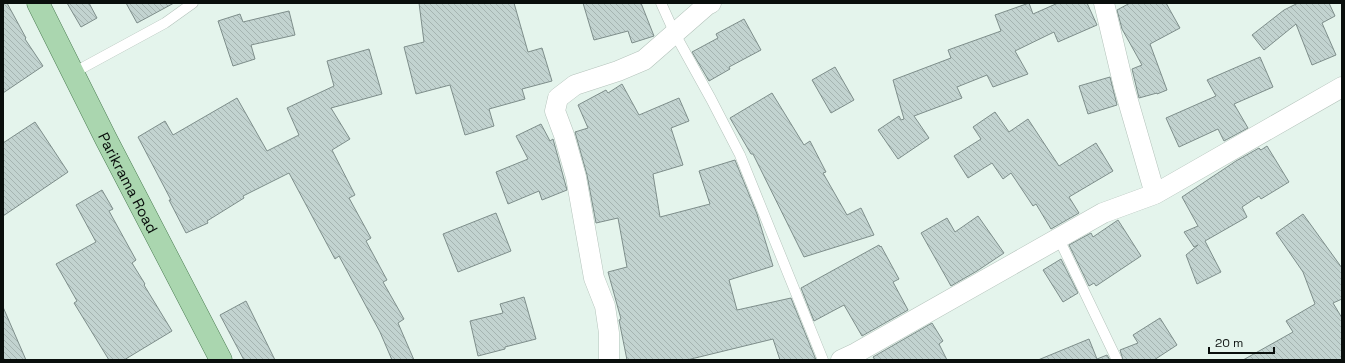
<svg xmlns="http://www.w3.org/2000/svg" width="1345" height="363" font-family="'Space Grotesk',sans-serif">
<style>
.building{fill:url(#building-back-hatch);stroke:#7e8e8b}
.lines{fill:none;stroke-linecap:round;stroke-linejoin:round}
.service-casing{stroke:#b4c3bb;stroke-width:11}
.minor-casing{stroke:#b4c3bb;stroke-width:21}
.primary-casing{stroke:#4d7e54;stroke-width:23}
.service{stroke:#fff;stroke-width:10}
.minor{stroke:#fff;stroke-width:20}
.primary{stroke:#aad6af;stroke-width:22}
.labels{text-anchor:middle;dominant-baseline:central;stroke-width:3;stroke-linejoin:round;paint-order:stroke}
.street-label{font-size:15px;fill:#090e0c;stroke:#e4f4ec}
</style>
<defs>
<pattern id="building-back-hatch" width="6" height="6" patternUnits="userSpaceOnUse"><rect width="6" height="6" fill="#c2d3d0"/><path d="M-1 5l2 2M0 0l6 6M5-1l2 2" fill="none" stroke="#a5b4b1"/></pattern>
</defs>
<rect width="100%" height="100%" fill="#e4f4ec"/>
<!-- building -->
<path class="building" d="M3 3H7L26 38 25 39 43 66 3 93Z
M67 3H89L97 18 81 27Z
M126 3H174L137 23Z
M419 3H514L528 52 542 48 552 81 522 89 525 99 489 109 494 126 465 135 450 85 416 94 404 47 424 42Z
M583 3H641L654 36 632 43 628 31 594 40Z
M1029 3 1033 14 1058 3H1087L1097 25 1058 42 1054 32 1015 51 1028 74 993 87 987 75 957 87 962 98 914 116 929 138 898 159 878 130 899 116 901 120 904 119 893 80 951 58 948 50 1001 31 995 15Z
M1130 3H1166L1180 28 1150 44 1167 90 1157 94V93L1139 98 1132 69 1142 65 1122 29 1117 10Z
M1298 3H1329L1335 16 1322 23 1336 55 1312 65 1296 24 1264 50 1252 35 1284 10Z
M289 11 295 35 251 45 255 59 233 66 218 21 240 14 243 22Z
M744 19 761 50 729 67 730 69 709 81 692 52 718 38 716 34Z
M369 49 382 94 331 108 350 139 332 150 355 195 349 198 371 238 366 241 387 280 383 282 404 319 398 323 414 360H392L380 332 339 256 335 259 289 173 243 196 244 198 207 221 208 223 186 233 169 200H171L138 137 165 121 173 135 237 98 267 151 299 135 287 108 334 86 327 61Z
M1260 57 1273 87 1234 104 1248 128 1224 141 1218 129 1179 147 1166 118 1216 96 1207 80Z
M835 67 854 100 831 113 812 80Z
M1110 77 1117 105 1088 114 1079 86Z
M622 84 639 115 679 98 689 121 671 128 683 165 653 174 660 217 710 204 699 171 735 160 757 214 773 266 729 280 737 310 791 298 816 360H780L773 339 687 360H627L619 320 621 319 608 272 627 267 618 218 596 223 587 175 575 132 588 128 578 105 606 90 608 93Z
M772 93 804 145 810 141 826 172 823 173 847 215 861 208 874 235 804 257 753 154H751L730 118Z
M995 112 1009 132 1028 119 1059 166 1096 143 1113 171 1069 197 1079 213 1051 229 1036 204 1033 206 1011 173 1003 179 992 163 968 178 954 156 981 139 973 127Z
M35 122 68 172 3 216V143Z
M541 124 550 141 553 139 567 190 542 200 539 191 508 204 496 172 528 159 516 136Z
M1267 146 1289 182 1261 199 1259 196 1242 207 1247 217 1205 241 1221 272 1197 284 1186 255 1198 245 1194 247 1184 232 1198 226 1182 197 1236 161 1259 148 1261 150Z
M102 190 113 209 109 211 136 260 132 263 145 284 144 285 172 331 124 360H109L74 303 77 301 56 264 96 242 76 205Z
M496 213 511 251 458 272 443 234Z
M1303 214 1342 268V299L1333 303 1342 318V360H1243L1293 332 1286 321 1315 304 1303 272 1276 233Z
M978 216 1004 253 977 271 951 286 921 233 947 218 955 232Z
M1118 220 1141 256 1096 286 1094 283 1089 286 1069 245 1091 233 1093 237Z
M879 245 880 247 881 246 899 279 893 282 908 310 862 336 844 305 814 321 801 288Z
M1061 259 1078 293 1063 302 1043 270Z
M524 297 536 339 505 347V349L478 356 470 321 503 313 500 304Z
M246 301 275 360H244L220 315Z
M3 307 26 360H3Z
M1160 318 1177 345 1154 360H1123L1120 350 1138 343 1133 335Z
M932 323 943 341 939 344 947 360H875L873 357Z
M1089 339 1097 359 1107 355 1110 360H1038Z"/>
<g class="lines">
<!-- service casing -->
<g class="service-casing">
<path id="service" d="M661 3 675 34 711 99 740 155 823 360
M73 73 165 23 193 3
M1059 239 1117 360"/>
</g>
<!-- minor casing -->
<g class="minor-casing">
<path id="minor" d="M1104 3 1124 87 1155 194 1342 87
M609 360V333L605 306 594 278 576 177 564 135 555 111 558 98 575 85 618 71 644 60 707 5 711 3
M841 360 856 353 1103 213 1155 194"/>
</g>
<!-- primary casing -->
<g class="primary-casing">
<g id="primary">
<path id="s1" d="M38 3 106 139 221 360"/>
</g>
</g>
<!-- service -->
<use href="#service" class="service"/>
<!-- minor -->
<use href="#minor" class="minor"/>
<!-- primary -->
<use href="#primary" class="primary"/>
</g>
<g class="labels">
<!-- street labels -->
<g class="street-label">
<text stroke="none"><textPath href="#s1" startOffset="201">Parikrama Road</textPath></text>
</g>
</g>
<!-- border -->
<rect width="1345" height="363" fill="none" stroke="#090e0c" stroke-width="8"/>
<!-- scale -->
<path d="M1209 347v6h65v-6" fill="none" stroke="#090e0c" stroke-width="2"/>
<text x="1215" y="347" font-size="12" fill="#090e0c" stroke="#e4f4ec" stroke-width="3" paint-order="stroke">20 m</text>
</svg>
